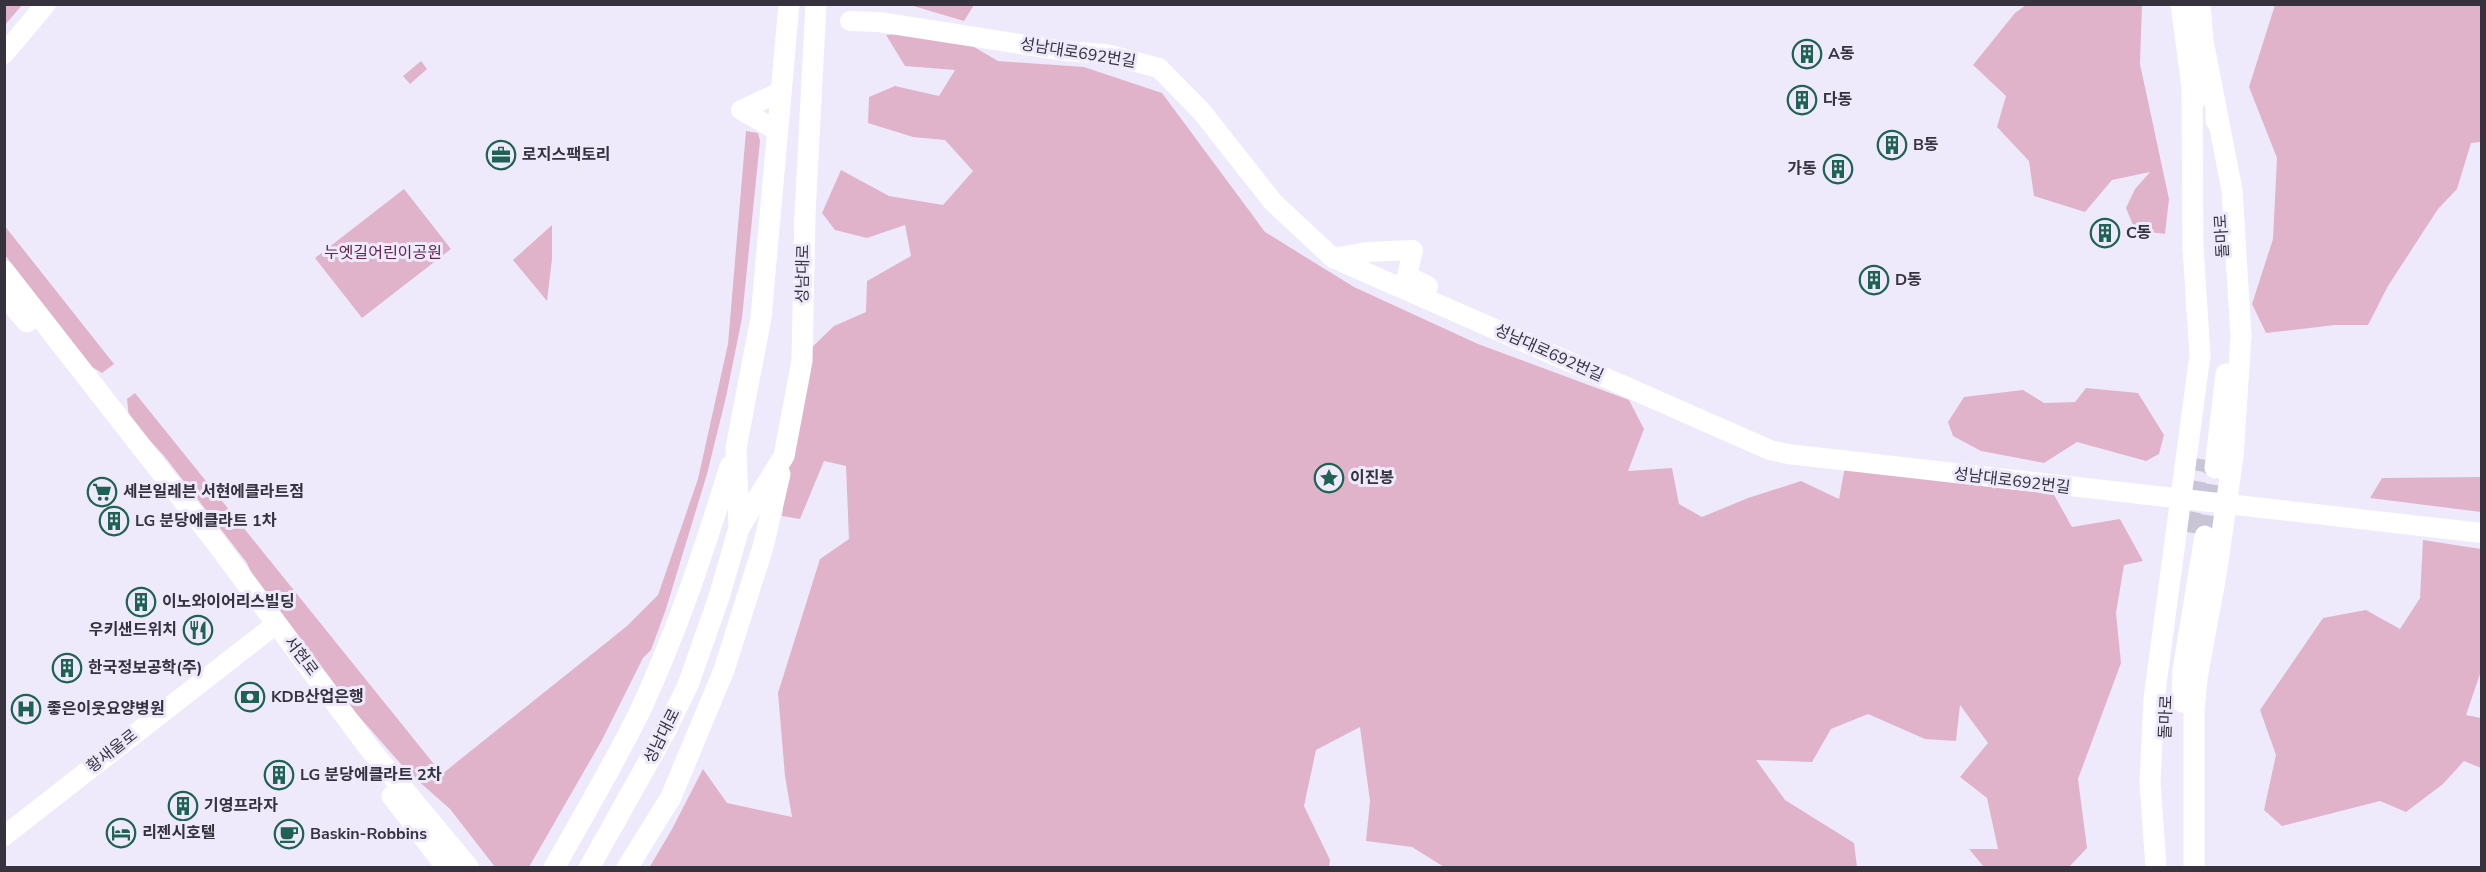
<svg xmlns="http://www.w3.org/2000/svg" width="2486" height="872" font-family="'Nunito Sans','Noto Sans KR',sans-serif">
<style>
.green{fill:#e1b3cb}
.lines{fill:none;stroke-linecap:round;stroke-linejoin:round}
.primary-tunnel{stroke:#c9c5d6;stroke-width:21;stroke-dasharray:21 10;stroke-linecap:butt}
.secondary{stroke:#fff;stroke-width:20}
.primary{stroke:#fff;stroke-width:21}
.labels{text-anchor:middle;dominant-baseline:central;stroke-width:6;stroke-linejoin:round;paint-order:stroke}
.street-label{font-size:16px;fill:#36333e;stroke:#eeeafc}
.poi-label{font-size:16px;font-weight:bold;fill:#36333e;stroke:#eeeafc;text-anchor:start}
.park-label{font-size:16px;fill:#67244d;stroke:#eeeafc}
</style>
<rect width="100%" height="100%" fill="#eeeafc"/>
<!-- green -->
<path class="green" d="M5 4 22 5 5 25 4 5Z
M910 5 974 4V5L964 21Z
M2026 5H2142L2140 64 2169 199 2165 234 2135 230 2126 208 2135 189 2150 172 2112 180 2085 212 2034 196 2029 161 1997 127 2006 96 1973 65 2015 13Z
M2275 5H2481V142L2471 143 2457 189 2438 209 2388 286 2368 325H2335L2266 333 2252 304 2273 239 2277 158 2249 87Z
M945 30 998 61 1084 67 1162 93 1265 232 1354 287 1478 344 1629 400 1644 429 1628 471 1672 468 1679 504 1702 517 1748 498 1801 481 1839 499 1845 466 2053 493 2072 527 2120 519 2143 561 2124 565 2116 613 2121 663 2078 779 2087 848 2069 867H1984L1969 849H1998L1987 798 1960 777 1988 743 1960 705 1956 741 1925 739 1868 714 1831 729 1812 762 1756 760 1785 800 1854 843 1857 867H1444L1412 847 1366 841 1370 801 1360 727 1316 750 1304 806 1330 860 1329 867 649 868 671 831 703 769 727 803 792 817 785 776 778 693 820 559 849 539 846 466 824 461 800 519 782 516 794 414 806 353 834 326 866 312 867 281 911 256 905 225 867 238 835 230 822 213 841 170 889 196 943 205 973 171 945 140 913 137 868 123 869 97 895 86 939 96 955 70 905 66 886 35Z
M421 61 427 69 410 84 403 76Z
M746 131 758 133 760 141 742 318 726 397 707 474 666 609 651 650 643 658 602 740 529 867H495L450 809 407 771 348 704 256 584 247 563 165 457 129 418 127 399 135 393 442 774 627 626 658 595 698 479 728 344Z
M404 189 451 249 362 318 315 258Z
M4 225 114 364 102 373 89 365 5 255Z
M552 225V259L547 301 513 260Z
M2086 388 2138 393 2164 435 2159 454 2146 461 2077 442 2044 463 1981 451 1953 436 1948 422 1964 397 2023 390 2044 403 2075 402Z
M2481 477V512L2370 498 2382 478Z
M2423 540 2481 549V671L2466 715 2481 718V768L2464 761 2443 784 2406 812 2380 801 2282 826 2264 810 2276 755 2260 710 2323 618 2366 610 2400 629 2420 598Z"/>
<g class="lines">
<!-- primary-tunnel -->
<path class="primary-tunnel" d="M2187 532 2200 459
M2205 536 2215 468"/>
<!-- secondary -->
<path class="secondary" d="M850 21 879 22 1065 51 1106 54 1159 68 1202 112 1273 202 1333 258 1770 450 1788 454 2482 533
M4 54 46 4
M741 110 782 91
M741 110 778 131
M1333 258 1366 252 1413 250 1407 276 1428 286
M4 836 276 624"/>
<!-- primary -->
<path class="primary" d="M2181 4 2194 102
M2200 4 2203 41 2216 108V121
M4 271 215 541 369 748 469 868
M4 295 27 322
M2215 468 2226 374
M739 528 736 448 761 318 789 4
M2182 702 2183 670 2205 536
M392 796 447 868
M554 868C583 816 614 764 640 711 677 632 705 548 730 466
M589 868 665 732 688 685 719 597 739 528 784 456 802 361 805 215 816 4
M627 868 671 797 724 670 763 547 780 474
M2156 868 2150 782 2154 699 2200 355 2193 248 2192 89
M2194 868V712L2197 678 2217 569 2233 456 2241 336 2232 190 2216 108"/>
</g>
<!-- icons -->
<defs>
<g id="building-ring" transform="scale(1.5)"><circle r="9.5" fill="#eeeafc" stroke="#1f6253" stroke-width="1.5"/><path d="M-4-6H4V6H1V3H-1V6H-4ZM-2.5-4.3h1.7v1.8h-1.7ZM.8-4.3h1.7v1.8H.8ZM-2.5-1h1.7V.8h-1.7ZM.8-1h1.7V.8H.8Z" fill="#1f6253"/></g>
<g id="office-ring" transform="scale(1.5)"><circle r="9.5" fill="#eeeafc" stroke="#1f6253" stroke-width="1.5"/><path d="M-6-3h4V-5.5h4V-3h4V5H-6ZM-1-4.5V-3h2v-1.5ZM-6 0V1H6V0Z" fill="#1f6253"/></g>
<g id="sight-ring" transform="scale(1.5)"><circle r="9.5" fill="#eeeafc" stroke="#1f6253" stroke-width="1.5"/><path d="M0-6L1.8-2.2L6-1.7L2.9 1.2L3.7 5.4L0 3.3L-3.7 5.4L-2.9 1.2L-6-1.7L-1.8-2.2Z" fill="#1f6253"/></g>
<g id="supermarket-ring" transform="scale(1.5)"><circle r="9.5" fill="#eeeafc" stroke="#1f6253" stroke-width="1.5"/><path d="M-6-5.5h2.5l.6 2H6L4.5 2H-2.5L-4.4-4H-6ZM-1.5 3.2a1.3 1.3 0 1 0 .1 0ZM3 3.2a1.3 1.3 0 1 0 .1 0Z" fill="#1f6253"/></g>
<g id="restaurant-ring" transform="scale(1.5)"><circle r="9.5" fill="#eeeafc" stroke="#1f6253" stroke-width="1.5"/><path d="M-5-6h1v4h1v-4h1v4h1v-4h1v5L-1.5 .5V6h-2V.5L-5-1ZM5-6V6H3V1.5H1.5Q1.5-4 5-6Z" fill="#1f6253"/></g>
<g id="bank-ring" transform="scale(1.5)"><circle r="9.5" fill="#eeeafc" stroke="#1f6253" stroke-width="1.5"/><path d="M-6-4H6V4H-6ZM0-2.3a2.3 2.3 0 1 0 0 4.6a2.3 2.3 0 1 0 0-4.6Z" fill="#1f6253"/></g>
<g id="hospital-ring" transform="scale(1.5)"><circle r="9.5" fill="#eeeafc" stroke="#1f6253" stroke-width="1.5"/><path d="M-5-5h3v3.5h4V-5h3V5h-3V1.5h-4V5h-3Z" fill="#1f6253"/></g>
<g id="hotel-ring" transform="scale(1.5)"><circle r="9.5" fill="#eeeafc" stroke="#1f6253" stroke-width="1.5"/><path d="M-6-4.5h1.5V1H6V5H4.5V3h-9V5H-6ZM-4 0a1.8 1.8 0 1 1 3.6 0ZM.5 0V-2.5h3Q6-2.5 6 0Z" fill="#1f6253"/></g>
<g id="cafe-ring" transform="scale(1.5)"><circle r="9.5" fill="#eeeafc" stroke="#1f6253" stroke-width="1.5"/><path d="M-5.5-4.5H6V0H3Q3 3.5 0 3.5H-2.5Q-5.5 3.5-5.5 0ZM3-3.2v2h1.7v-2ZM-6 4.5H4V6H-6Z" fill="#1f6253"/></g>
</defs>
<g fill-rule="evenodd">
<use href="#building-ring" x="1807" y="54"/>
<use href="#building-ring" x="1802" y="100"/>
<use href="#building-ring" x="1892" y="145"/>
<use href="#office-ring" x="501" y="155"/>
<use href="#building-ring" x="1838" y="169"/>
<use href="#building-ring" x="2105" y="233"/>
<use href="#building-ring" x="1874" y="280"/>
<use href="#sight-ring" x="1329" y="478"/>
<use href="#supermarket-ring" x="102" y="492"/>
<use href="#building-ring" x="114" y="521"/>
<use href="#building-ring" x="141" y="602"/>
<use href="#restaurant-ring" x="198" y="630"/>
<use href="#building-ring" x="67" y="668"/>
<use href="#bank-ring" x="250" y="697"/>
<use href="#hospital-ring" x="26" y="709"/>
<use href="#building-ring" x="279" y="775"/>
<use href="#building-ring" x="183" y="806"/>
<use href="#hotel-ring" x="121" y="833"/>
<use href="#cafe-ring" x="289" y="834"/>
</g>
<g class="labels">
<!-- street labels -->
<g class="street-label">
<text transform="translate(1078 53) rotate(9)">성남대로692번길</text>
<text transform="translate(2222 236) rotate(-93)">돌마로</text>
<text transform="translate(803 274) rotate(-89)">성남대로</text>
<text transform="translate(1549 353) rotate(24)">성남대로692번길</text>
<text transform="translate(2012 481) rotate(7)">성남대로692번길</text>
<text transform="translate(301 656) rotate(53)">서현로</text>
<text transform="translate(2166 717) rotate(-88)">돌마로</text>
<text transform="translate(662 736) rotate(-63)">성남대로</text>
<text transform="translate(112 751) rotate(-38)">황새울로</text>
</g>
<!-- poi labels -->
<g class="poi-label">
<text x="1828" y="54">A동</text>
<text x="1823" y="100">다동</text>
<text x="1913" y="145">B동</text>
<text x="522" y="155">로지스팩토리</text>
<text x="1817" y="169" text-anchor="end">가동</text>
<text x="2126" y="233">C동</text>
<text x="1895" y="280">D동</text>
<text x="1350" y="478">이진봉</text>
<text x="123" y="492">세븐일레븐 서현에클라트점</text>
<text x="135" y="521">LG 분당에클라트 1차</text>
<text x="162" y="602">이노와이어리스빌딩</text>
<text x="177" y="630" text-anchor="end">우키샌드위치</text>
<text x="88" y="668">한국정보공학(주)</text>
<text x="271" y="697">KDB산업은행</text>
<text x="47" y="709">좋은이웃요양병원</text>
<text x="300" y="775">LG 분당에클라트 2차</text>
<text x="204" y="806">기영프라자</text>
<text x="142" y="833">리젠시호텔</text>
<text x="310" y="834">Baskin-Robbins</text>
</g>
<!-- park labels -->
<g class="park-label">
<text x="383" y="253">누엣길어린이공원</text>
</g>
</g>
<!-- border -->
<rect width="2486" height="872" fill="none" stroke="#36333e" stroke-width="12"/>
</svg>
